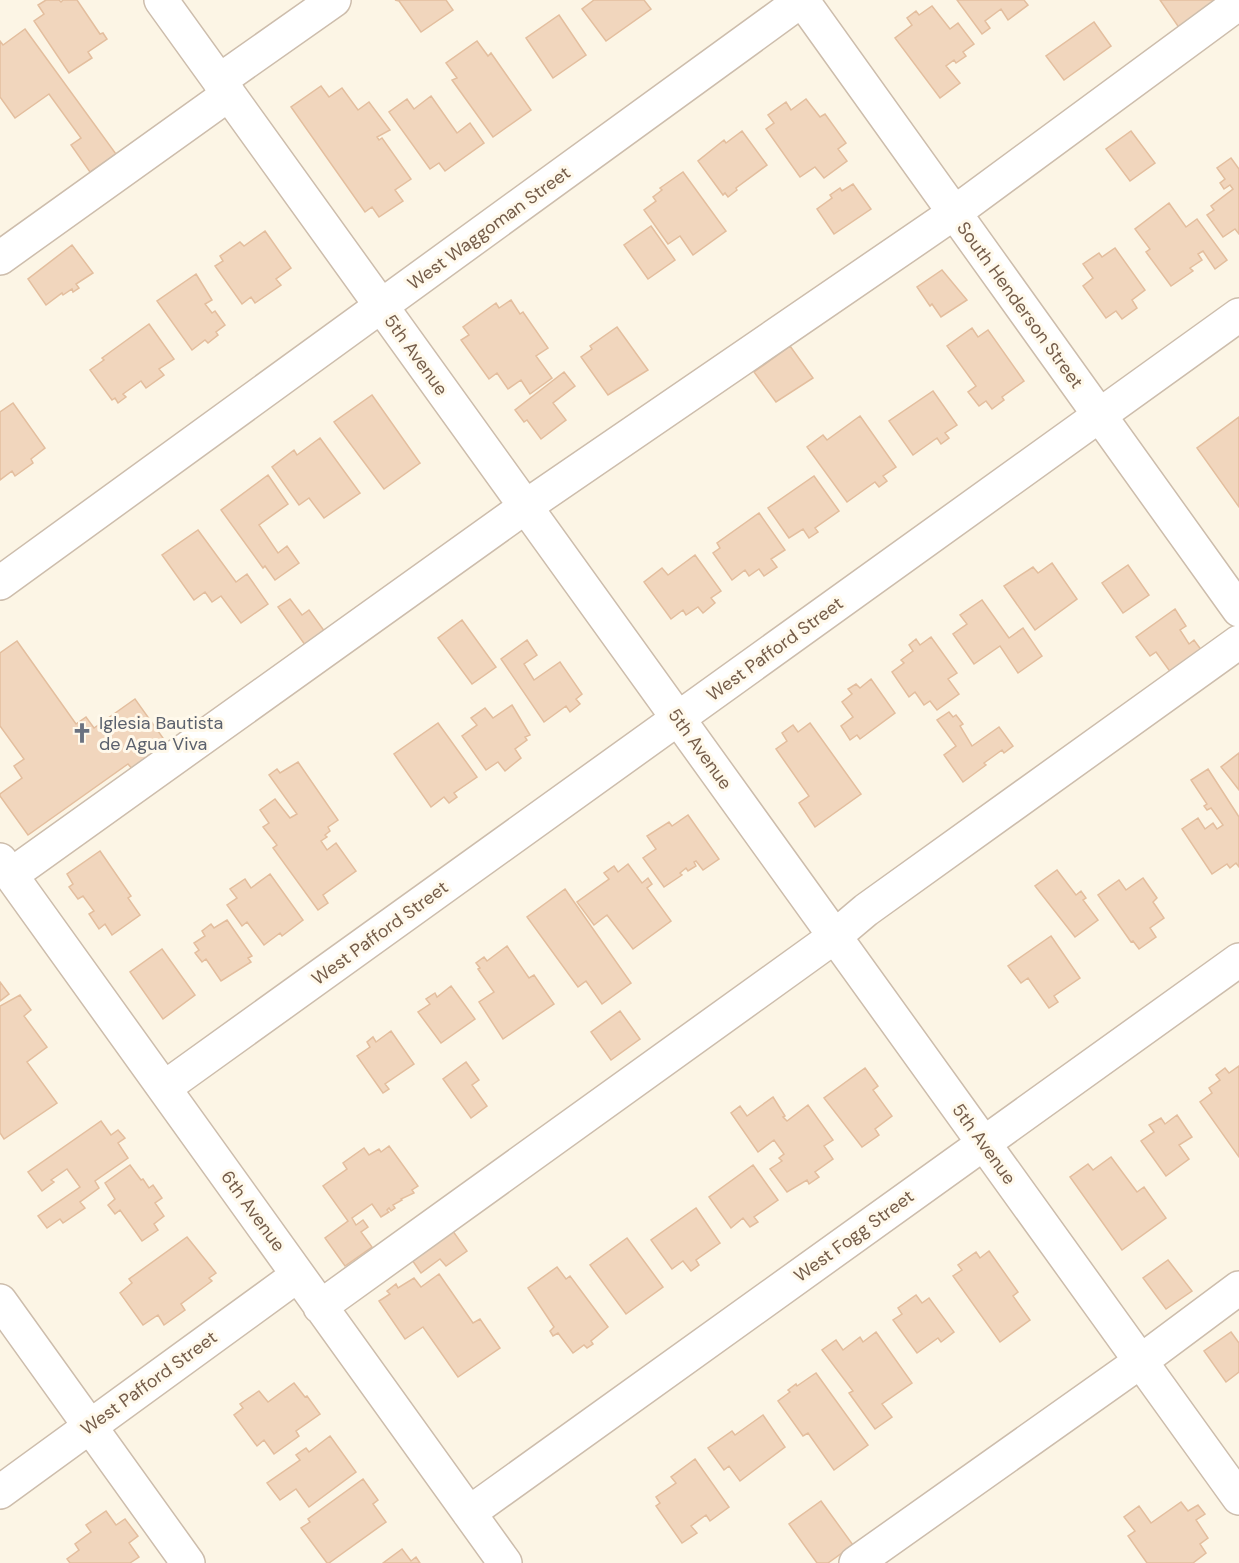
<svg xmlns="http://www.w3.org/2000/svg" width="1239" height="1563" font-family="'DM Sans',sans-serif">
<style>
.building{fill:#f1d6bd;stroke:#e3be9e;stroke-width:1.5}
.lines{fill:none;stroke-linecap:round;stroke-linejoin:round}
.minor-casing{stroke:#cdbdac;stroke-width:36}
.minor{stroke:#fff;stroke-width:33}
.labels{text-anchor:middle;dominant-baseline:central;stroke-width:6;stroke-linejoin:round;paint-order:stroke}
.street-label{font-size:18px;fill:#755d4a;stroke:#fff9eb}
.worship-label{font-size:18px;fill:#5b616d;stroke:#fff9eb;text-anchor:start}
</style>
<rect width="100%" height="100%" fill="#fcf5e5"/>
<!-- building -->
<path class="building" d="M46 0H59L61 2 63 0H77L100 34 103 33 107 39 88 52 92 58 69 73 34 21 44 14 38 5Z
M395 0H446L453 10 421 32 399 1Z
M594 0H644L651 9 606 41 582 9Z
M957 0H1024L1028 5 1008 20 1001 9 985 21 990 28 982 34Z
M1160 0H1215L1218 4 1180 29Z
M932 6 950 29 958 23 974 44 963 52 966 56 956 63 954 60 946 66 960 83 940 98 895 38 912 25 907 18 916 11 919 15Z
M559 15 586 55 553 78 526 38Z
M1094 22 1111 46 1064 80 1046 56Z
M25 29 116 154 90 172 71 145 81 138 49 94 15 118 0 97V41L3 45Z
M477 41 488 56 491 53 531 110 493 137 452 80 457 78 446 63Z
M321 86 329 97 342 88 358 110 369 102 390 130 377 137 379 140 382 138 411 179 395 190 403 201 379 217 372 207 365 212 291 107Z
M431 96 457 133 470 123 484 143 445 171 439 163 430 169 389 112 407 99 414 109Z
M806 99 820 117 825 114 846 143 838 149 847 161 824 178 815 167 800 177 766 129 774 123 768 115 786 102 791 110Z
M742 131 767 165 736 188 737 190 728 197 725 193 723 195 698 161 724 140 726 143Z
M1131 131 1155 163 1130 181 1106 149Z
M1231 158 1239 169V234L1235 229 1223 237 1207 215 1214 210 1211 206 1233 189 1230 185 1224 189 1220 183 1225 179 1217 168Z
M683 172 726 231 693 255 680 236 668 244 644 210 656 201 653 197 662 190 660 188Z
M853 184 871 209 834 234 817 209 832 198 830 195 840 188 842 191Z
M1169 203 1186 227 1197 219 1227 260 1215 269 1203 251 1198 254 1202 260 1190 268 1193 271 1171 286 1146 252 1150 249 1135 229Z
M651 226 675 260 648 279 624 245Z
M265 231 291 268 276 279 281 285 255 303 251 297 242 304 215 266 223 261 220 256 240 242 244 246Z
M72 245 93 273 76 284 79 288 73 292 72 289 63 295 62 293 46 305 28 279Z
M1115 248 1145 290 1132 300 1137 308 1122 319 1116 311 1106 318 1083 286 1093 278 1083 264 1099 253 1102 257Z
M942 270 967 300 941 317 932 304 930 306 917 287Z
M196 274 212 300 205 304 212 313 215 311 225 325 216 332 218 335 208 343 205 340 192 350 157 301Z
M511 300 520 314 523 312 548 348 536 356 552 378 530 394 521 380 508 389 497 373 489 379 461 340 469 335 463 327 496 303 499 308Z
M149 324 174 359 159 369 164 375 146 388 141 381 123 394 126 397 118 403 115 398 112 400 90 370 104 360 102 358Z
M617 327 648 370 608 395 581 357 592 349 590 346Z
M972 328 978 337 988 330 1024 381 1002 397 1004 400 992 409 986 401 979 406 968 392 976 386 947 346Z
M790 346 813 378 776 402 754 372Z
M564 372 575 386 553 403 566 420 541 439 527 420 524 422 515 410Z
M933 391 957 425 945 433 949 438 941 444 937 438 913 455 889 421Z
M372 395 420 463 384 489 334 422Z
M13 403 45 448 31 459 33 463 15 476 12 471 0 480V412Z
M860 416 896 467 883 476 887 481 879 487 875 482 847 502 807 447 823 435 827 440Z
M1239 417V507L1197 448Z
M320 438 360 493 324 518 309 498 299 505 272 467 294 450 297 455Z
M268 475 288 504 259 525 278 553 287 546 299 563 275 580 265 566 263 568 221 510Z
M814 476 839 511 815 528 818 532 809 538 803 529 789 538 768 508Z
M759 513 785 550 771 559 777 567 764 576 759 569 749 576 745 570 732 580 713 553 720 548 717 543Z
M198 530 236 582 247 574 268 604 241 623 221 596 212 602 205 592 194 600 162 555Z
M695 555 721 591 711 598 715 603 703 613 698 607 686 615 683 610 671 619 644 582 662 568 668 575Z
M1052 563 1077 599 1035 630 1004 586 1033 567 1038 573Z
M1128 565 1149 595 1123 613 1102 583Z
M290 599 302 615 309 610 328 636 308 649 278 607Z
M982 600 1009 638 1023 628 1042 656 1018 673 1000 646 974 664 953 634 967 624 960 615Z
M1175 609 1186 626 1180 630 1189 644 1194 640 1205 655 1174 677 1156 652 1150 656 1136 637Z
M462 620 496 667 472 684 438 638Z
M931 637 957 673 948 679 959 694 937 710 930 701 924 705 915 692 909 697 892 672 904 663 901 660 913 651 909 645 916 639 920 645Z
M527 640 537 655 524 664 534 680 560 662 582 694 576 699 580 704 570 712 566 706 544 722 501 659Z
M17 641 76 724 86 717 94 728 135 699 163 738 145 751 151 759 134 771 128 764 28 835 0 796V794L22 778 14 766 24 759 0 726V653Z
M871 679 895 713 860 739 857 735 850 740 841 726 853 717 842 702 852 694 848 689 856 684 860 688Z
M512 705 530 735 525 737 527 740 515 749 521 758 505 771 498 762 486 770 462 736 477 725 471 718 485 708 493 718Z
M949 712 953 717 956 715 963 724 960 726 972 746 999 727 1013 746 1004 753 1002 750 984 763 986 765 963 782 944 755 956 746 937 720Z
M438 723 477 777 454 793 457 797 449 803 444 797 431 807 394 754Z
M810 723 861 794 815 827 799 803 809 796 776 749 787 741 782 733 793 725 798 732Z
M1239 753V790L1221 767Z
M298 762 338 820 328 827 330 831 325 835 327 837 321 841 327 850 336 843 356 871 323 895 328 903 318 910 273 848 277 845 263 827 269 823 260 810 275 799 290 818 297 814 269 775 277 769 280 773Z
M1208 769 1239 817V867L1236 863 1230 868 1227 864 1212 874 1182 829 1198 818 1205 829 1213 823 1217 829 1223 825 1211 808 1207 810 1204 806 1207 804 1191 780Z
M688 815 719 859 703 870 696 861 694 862 696 866 688 871 686 868 680 873 682 875 664 887 643 858 656 849 647 836 669 822 672 826Z
M100 851 131 896 128 898 140 915 112 935 105 924 99 929 89 914 94 911 83 896 78 899 69 887 73 884 67 874Z
M628 864 642 883 648 878 652 884 647 888 671 921 633 949 607 915 594 925 577 902 609 879 604 873 614 866 618 872Z
M1057 870 1076 895 1081 891 1086 898 1083 900 1098 920 1075 937 1035 886Z
M270 874 303 920 282 936 280 933 264 945 247 922 242 926 227 905 237 898 230 889 245 879 251 888Z
M1143 878 1157 898 1153 902 1164 918 1150 928 1156 937 1139 949 1133 941 1131 942 1098 895 1119 880 1126 890Z
M565 889 631 983 602 1004 586 981 578 987 527 917Z
M227 920 252 956 248 958 251 962 221 981 206 959 202 962 195 953 199 950 194 943 205 936 202 931 211 924 214 928Z
M1051 936 1080 978 1054 996 1058 1002 1049 1008 1028 978 1021 983 1008 966Z
M507 946 529 978 534 975 554 1004 503 1039 479 1002 494 992 478 969 480 968 476 963 484 957 487 961Z
M162 949 195 995 163 1019 130 972Z
M0 982 9 994 0 1001Z
M451 986 475 1019 441 1043 418 1012 430 1004 426 999 435 993 437 997Z
M20 995 31 1010 24 1016 47 1047 27 1062 57 1103 4 1139 0 1133V1006Z
M620 1011 640 1039 611 1060 591 1032Z
M391 1031 414 1064 385 1084 389 1089 383 1093 357 1056 370 1047 367 1042 373 1037 376 1042Z
M466 1062 479 1080 472 1085 487 1106 471 1118 443 1079Z
M1239 1066V1157L1200 1102 1212 1093 1209 1088 1220 1080 1216 1075 1225 1068 1229 1073Z
M865 1068 878 1086 873 1090 892 1116 875 1129 879 1135 862 1147 824 1098Z
M773 1097 785 1116 783 1117 787 1121 808 1105 833 1140 824 1146 833 1159 815 1172 819 1177 809 1184 807 1180 787 1192 770 1169 782 1161 779 1158 784 1154 774 1140 758 1152 731 1113 740 1106 747 1116Z
M1177 1115 1192 1137 1179 1145 1189 1159 1166 1176 1141 1141 1154 1132 1149 1125 1161 1118 1165 1124Z
M101 1121 111 1135 118 1130 125 1138 118 1143 128 1158 95 1181 99 1188 80 1202 85 1208 63 1223 60 1219 47 1228 38 1216 80 1187 67 1169 51 1180 54 1182 42 1191 28 1172Z
M389 1146 418 1186 412 1190 414 1193 401 1199 402 1200 393 1205 395 1208 391 1211 389 1208 387 1210 389 1212 381 1217 372 1204 352 1218 356 1225 363 1220 368 1227 361 1232 372 1247 345 1266 325 1238 348 1221 323 1186 347 1169 343 1163 364 1148 369 1155 379 1149 381 1152Z
M1111 1157 1137 1192 1144 1187 1166 1218 1122 1250 1070 1177 1088 1164 1093 1170Z
M130 1165 141 1180 143 1179 149 1188 153 1185 162 1198 155 1203 164 1216 154 1224 158 1230 142 1241 120 1210 115 1214 108 1205 115 1199 105 1183Z
M753 1165 778 1200 754 1217 758 1222 750 1227 743 1218 731 1228 709 1197Z
M696 1208 720 1243 696 1260 699 1265 691 1271 683 1261 672 1269 651 1240Z
M450 1227 467 1251 446 1266 440 1259 421 1273 410 1257Z
M187 1237 216 1273 209 1278 212 1281 181 1304 185 1310 164 1325 158 1315 143 1325 120 1293 132 1283 129 1279Z
M627 1238 663 1287 626 1314 590 1265Z
M989 1251 1018 1292 1013 1296 1030 1320 1000 1342 953 1276 962 1270 958 1265 976 1252 980 1258Z
M1168 1260 1192 1291 1166 1309 1143 1278Z
M557 1267 566 1279 570 1276 608 1327 591 1341 593 1344 587 1348 584 1345 573 1353 558 1333 553 1336 550 1331 554 1327 528 1288Z
M439 1274 473 1323 480 1319 500 1348 458 1377 423 1327 405 1339 379 1301 390 1294 387 1291 396 1284 398 1288 414 1278 421 1287Z
M916 1295 922 1303 929 1298 954 1332 941 1342 938 1338 917 1353 893 1320 902 1314 898 1308Z
M876 1332 912 1383 882 1404 892 1417 875 1429 849 1393 853 1391 822 1350 836 1340 843 1350 860 1337 863 1342Z
M1231 1332 1239 1343V1372L1226 1382 1204 1351Z
M816 1373 868 1445 834 1470 808 1433 803 1436 778 1401 790 1392 788 1390 796 1384 797 1386Z
M294 1383 305 1397 307 1396 320 1414 296 1431 299 1436 274 1454 264 1440 257 1446 234 1415 243 1408 240 1404 259 1391 268 1402Z
M763 1415 785 1447 740 1481 729 1466 724 1470 708 1448 732 1431 735 1435Z
M330 1436 356 1472 309 1507 296 1489 280 1500 267 1483 300 1460 296 1455 306 1448 309 1452Z
M695 1459 729 1507 710 1521 706 1515 691 1526 697 1533 682 1543 656 1506 660 1503 656 1497 676 1483 671 1477Z
M363 1479 378 1500 373 1504 386 1522 329 1563H327L301 1528 310 1522 308 1519Z
M821 1501 853 1545 828 1563H817L789 1524Z
M1181 1502 1188 1511 1198 1505 1205 1514 1196 1520 1208 1538 1200 1544 1206 1553 1193 1563H1147L1128 1536 1135 1531 1124 1517 1139 1506 1151 1523Z
M106 1511 116 1525 125 1519 138 1536 129 1543 139 1557 130 1563H70L67 1559 79 1550 75 1544 91 1532 86 1525Z
M402 1549 411 1561 416 1557 420 1563H383Z"/>
<g class="lines">
<!-- minor casing -->
<g class="minor-casing">
<path id="minor" d="M161 0 1239 1498
M802 0 1239 610
M219 81 334 0
M0 258 229 94
M0 583 802 0
M0 860 505 1563
M11 875 525 507 954 213 1239 3
M164 1088 1239 315
M0 1301 188 1563
M320 1307 834 937 866 910 1239 642
M0 1492 298 1275
M469 1513 1239 960
M856 1563 1141 1361 1239 1288"/>
</g>
<!-- minor -->
<use href="#minor" class="minor"/>
</g>
<!-- icons -->
<defs>
<g id="church-bare" transform="scale(1.62)"><path d="M-1.2-6h2.4v3.5h3.3v2.4h-3.3V6h-2.4V-.1h-3.3v-2.4h3.3Z" fill="#6b7280" stroke="#fff9eb" stroke-width="2.5" paint-order="stroke"/></g>
</defs>
<g fill-rule="evenodd">
<use href="#church-bare" x="82" y="733"/>
</g>
<g class="labels">
<!-- street labels -->
<g class="street-label">
<text transform="translate(489 228) rotate(-36)">West Waggoman Street</text>
<text transform="translate(1020 305) rotate(54)">South Henderson Street</text>
<text transform="translate(416 355) rotate(54)">5th Avenue</text>
<text transform="translate(775 649) rotate(-36)">West Pafford Street</text>
<text transform="translate(700 749) rotate(54)">5th Avenue</text>
<text transform="translate(380 933) rotate(-36)">West Pafford Street</text>
<text transform="translate(984 1144) rotate(54)">5th Avenue</text>
<text transform="translate(253 1211) rotate(54)">6th Avenue</text>
<text transform="translate(854 1236) rotate(-36)">West Fogg Street</text>
<text transform="translate(149 1383) rotate(-36)">West Pafford Street</text>
</g>
<!-- worship labels -->
<g class="worship-label">
<text x="99" y="723">Iglesia Bautista<tspan x="99" dy="21">de Agua Viva</tspan></text>
</g>
</g>
</svg>
